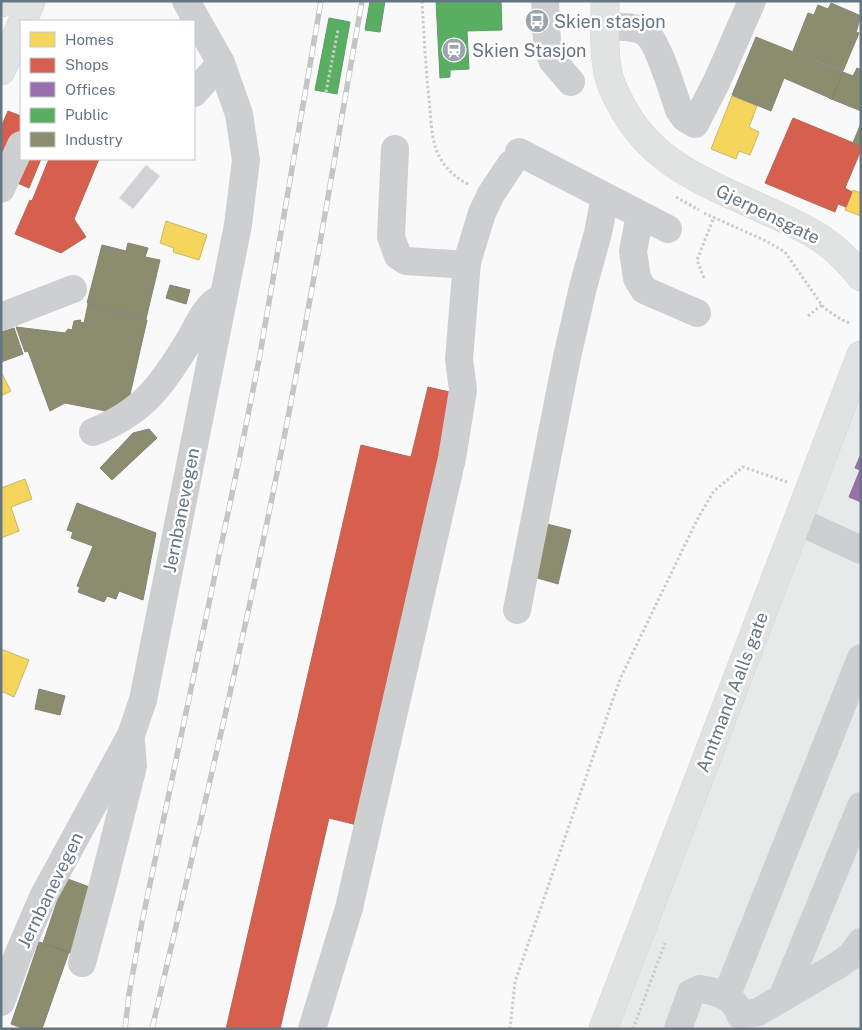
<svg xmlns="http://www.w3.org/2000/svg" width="862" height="1030" font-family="'Public Sans',sans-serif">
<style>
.built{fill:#e8e9e9}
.homes{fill:#f6d55c;stroke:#cab868}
.shops{fill:#d6604d;stroke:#b4675d}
.offices{fill:#9970ab;stroke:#89729f}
.public{fill:#5aae61;stroke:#5d9d6b}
.industry{fill:#8c8c6e;stroke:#808574}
.building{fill:#d0d2d3;stroke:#e8e8e8}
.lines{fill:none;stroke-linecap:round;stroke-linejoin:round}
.major-casing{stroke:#d5d6d7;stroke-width:29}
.path{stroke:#cbcccd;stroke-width:3;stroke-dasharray:2.5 2.5;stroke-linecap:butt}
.minor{stroke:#cecfd0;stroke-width:28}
.major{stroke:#e1e2e2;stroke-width:28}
.rail-casing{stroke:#c3c5c6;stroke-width:5.5}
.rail{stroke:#fff;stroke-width:4;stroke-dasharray:11;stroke-linecap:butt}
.labels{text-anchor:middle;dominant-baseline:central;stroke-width:5;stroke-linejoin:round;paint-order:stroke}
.poi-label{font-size:18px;fill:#657683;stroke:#fff;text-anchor:start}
.street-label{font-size:18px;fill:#657683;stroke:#fff}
</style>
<rect width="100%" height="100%" fill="#f9f9f9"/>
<!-- built -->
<path class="built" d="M861 355V1029H603Z"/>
<!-- homes -->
<path class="homes" d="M732 96 757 106 749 127 759 132 750 155 739 151 736 159 711 149Z
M853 190 861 193V216L845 210Z
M166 221 207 235 199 260 173 252 174 248 160 243Z
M1 372 11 391 1 396Z
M25 479 32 499 11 507 19 531 1 538V488Z
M1 649 29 660 14 697 1 691Z"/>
<!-- shops -->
<path class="shops" d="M8 111 21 116V159H41L29 188 1 176V127Z
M793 118 861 146V150L845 188 852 192 846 207 838 204 835 212 765 183Z
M49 159H99L74 219 86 237 61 253 15 234 30 200 32 201Z
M428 387 454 393 357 825 329 818 280 1029H226L361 445 411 457Z"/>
<!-- offices -->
<path class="offices" d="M860 456 861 457V502L849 497 860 470 855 468Z"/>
<!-- public -->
<path class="public" d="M370 1H385L380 32 365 30Z
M436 1H501L502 30 467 31 469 69 450 70V77L440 78Z
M329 18 350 22 337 94 315 90Z"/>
<!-- industry -->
<path class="industry" d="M831 3 861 16 856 32 859 33 843 71 793 51 808 13 814 15 818 5 828 9Z
M756 37 843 72 832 99 784 78 771 111 732 95Z
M857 68 861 70V111L829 98 832 99 843 72 853 76Z
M861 123V146L853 143Z
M128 243 148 248 145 257 160 260 146 319 87 303 102 245 126 251Z
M170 285 190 290 186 304 166 298Z
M88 304 147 320 126 412 121 414 65 403 50 411 28 351 25 352 16 327 65 333 68 329 72 330 74 321 81 320 80 322 84 323Z
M14 328 23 354 1 362V332Z
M149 429 157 438 112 480 100 468 133 433Z
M77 503 156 533 143 600 119 591 116 599 107 596 104 602 78 592 80 587 77 586 93 546 71 538 73 532 67 530Z
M547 524 571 530 558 584 534 577Z
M39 689 65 696 60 715 35 709Z
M65 878 95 889 73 954 43 943Z
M39 942 69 952 42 1029H25L11 1024Z"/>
<!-- building -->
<path class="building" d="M146 165 160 176 133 209 119 198Z"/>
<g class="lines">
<!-- major casing -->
<g class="major-casing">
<path id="major" d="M605 1C605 26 603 53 609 77 612 89 619 101 625 112 659 170 719 188 776 215 813 232 835 243 861 277
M1 3 2 1
M23 21 31 1
M1 71 21 25
M603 1029 861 355"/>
</g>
<!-- path -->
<path class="path" d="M422 1C424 37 426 73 430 109 431 124 432 141 438 154 444 167 455 178 468 184
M326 92 338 30
M676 197 699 210
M704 213 766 241 785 252 824 308 842 320 850 323
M704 278 697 260 714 217
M808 316 822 305
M510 1029 515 982 620 679 699 516 714 491 743 467 787 482
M633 1029 665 943"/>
<!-- minor -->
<path class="minor" d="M545 1 547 42 552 60 571 82
M605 27C617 27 637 25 647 34 658 43 674 95 679 110L685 118 695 124 717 81 752 1
M194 93 221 63
M395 149 391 237 398 256 406 261 467 265
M519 152 668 229
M1 189 21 145
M640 215 633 251 637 278 644 290 697 313
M1 317 73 289
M93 432C144 412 162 385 190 339 198 325 206 305 221 298
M798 521 861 550
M517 610 567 357 583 287 598 233 605 197
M82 963 103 885 133 766 131 741
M726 997 861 658
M782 998 861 806
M1 1002 18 955 43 897 131 735 143 700 238 225 246 160 239 114 221 63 186 1
M740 1015 758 1012 835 967 851 956 861 942
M312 1029 349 908 452 458 463 390 459 359 467 262 482 213 491 194 511 164
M678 1029 691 993 700 989C714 991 732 995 738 1010"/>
<!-- major -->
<use href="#major" class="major"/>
<!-- rail casing -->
<g class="rail-casing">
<path id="rail" d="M125 1029 129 994 142 922 237 470 259 360 321 1
M152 1029C195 844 240 659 277 473 309 317 334 159 362 1"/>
</g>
<!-- rail -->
<use href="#rail" class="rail"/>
</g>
<!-- icons -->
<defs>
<g id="bus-disc" transform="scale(1.25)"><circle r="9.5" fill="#99a4ac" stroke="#fff"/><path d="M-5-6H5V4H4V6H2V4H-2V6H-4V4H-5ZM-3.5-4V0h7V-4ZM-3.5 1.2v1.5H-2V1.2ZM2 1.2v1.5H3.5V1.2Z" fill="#fff"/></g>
<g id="station-disc" transform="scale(1.25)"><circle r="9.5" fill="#99a4ac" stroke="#fff"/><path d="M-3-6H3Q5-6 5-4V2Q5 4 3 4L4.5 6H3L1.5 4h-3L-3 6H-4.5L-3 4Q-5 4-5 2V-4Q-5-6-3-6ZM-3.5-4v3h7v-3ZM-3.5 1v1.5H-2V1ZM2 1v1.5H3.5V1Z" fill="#fff"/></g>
</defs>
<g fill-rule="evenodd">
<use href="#bus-disc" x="537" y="21"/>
<use href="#station-disc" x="454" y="50"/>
</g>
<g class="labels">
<!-- poi labels -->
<g class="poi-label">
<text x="554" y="21">Skien stasjon</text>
<text x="472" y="50">Skien Stasjon</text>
</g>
<!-- street labels -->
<g class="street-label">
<text transform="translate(768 214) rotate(26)">Gjerpensgate</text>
<text transform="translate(181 510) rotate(-79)">Jernbanevegen</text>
<text transform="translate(732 692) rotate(-69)">Amtmand Aalls gate</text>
<text transform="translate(50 890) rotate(-64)">Jernbanevegen</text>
</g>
</g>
<!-- border -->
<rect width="862" height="1030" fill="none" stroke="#657683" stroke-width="5"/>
<!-- legend -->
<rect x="20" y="20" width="175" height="140" fill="#ffffff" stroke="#c1c8cd"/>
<rect x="30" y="32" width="25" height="15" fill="#f6d55c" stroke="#c1c8cd"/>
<text x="65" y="45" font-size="15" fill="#657683">Homes</text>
<rect x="30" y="58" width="25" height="15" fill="#d6604d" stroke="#c1c8cd"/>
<text x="65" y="70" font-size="15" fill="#657683">Shops</text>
<rect x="30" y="82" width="25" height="15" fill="#9970ab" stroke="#c1c8cd"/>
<text x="65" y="95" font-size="15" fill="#657683">Offices</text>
<rect x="30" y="108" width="25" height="15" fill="#5aae61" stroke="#c1c8cd"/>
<text x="65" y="120" font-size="15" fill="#657683">Public</text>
<rect x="30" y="132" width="25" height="15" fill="#8c8c6e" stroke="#c1c8cd"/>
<text x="65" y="145" font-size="15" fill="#657683">Industry</text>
</svg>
